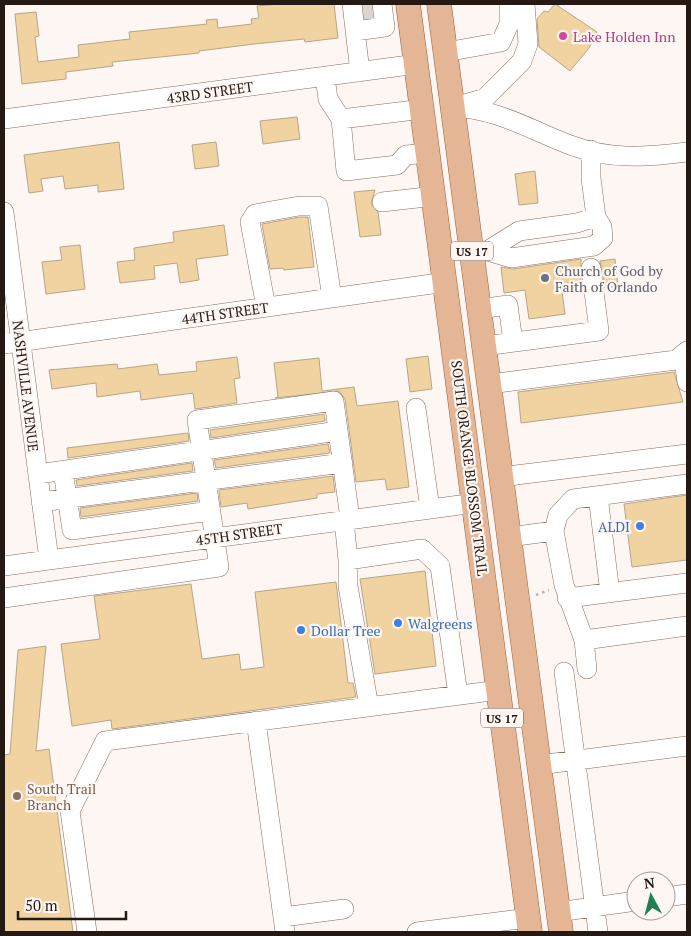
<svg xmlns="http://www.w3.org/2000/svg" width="691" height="936" font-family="'PT Serif',serif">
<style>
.building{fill:#f1d3a1;stroke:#b7a589}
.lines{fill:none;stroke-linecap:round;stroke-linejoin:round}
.minor-tunnel{stroke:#ddd5d1;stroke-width:19;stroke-dasharray:19 9;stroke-linecap:butt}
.minor-casing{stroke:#886e5b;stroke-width:20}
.major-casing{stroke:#97603b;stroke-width:25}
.path{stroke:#bab2ad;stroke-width:2.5;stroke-dasharray:2.5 4;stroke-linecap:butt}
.minor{stroke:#fff;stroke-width:19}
.major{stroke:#e5b696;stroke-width:24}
.hotel-dot{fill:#d1479c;stroke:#fdf6f2;stroke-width:2}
.worship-dot{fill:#6b7280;stroke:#fdf6f2;stroke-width:2}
.shop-dot{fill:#3f7fe0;stroke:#fdf6f2;stroke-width:2}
.education-dot{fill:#8d6e63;stroke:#fdf6f2;stroke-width:2}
.labels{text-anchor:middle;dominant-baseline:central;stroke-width:4.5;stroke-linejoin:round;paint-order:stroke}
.shield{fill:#fdf6f2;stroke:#665c56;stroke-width:1}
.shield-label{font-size:12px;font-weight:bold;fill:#251a13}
.hotel-label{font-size:14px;fill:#b23c85;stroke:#fdf6f2;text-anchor:start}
.street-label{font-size:14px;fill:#251a13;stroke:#fdf6f2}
.worship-label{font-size:14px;fill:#5b616d;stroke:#fdf6f2;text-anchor:start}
.shop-label{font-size:14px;fill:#366cbe;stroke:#fdf6f2;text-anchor:start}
.education-label{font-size:14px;fill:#785e54;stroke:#fdf6f2;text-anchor:start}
</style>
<rect width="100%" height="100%" fill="#fdf6f2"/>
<!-- building -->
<path class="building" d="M280 4H334L338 38 305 42 304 39 254 44 199 51V53L112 62 113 66 66 72V79L22 84 15 14 36 12 39 36 35 37 38 62 79 57 78 45 130 39 129 32 207 24 206 20 217 19 218 28 252 24 251 19 259 18 257 6Z
M363 4H371L372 17 365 18Z
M555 4 597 32 589 48 570 71 539 47 537 19 544 11 548 12Z
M297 117 300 139 263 144 260 121Z
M119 142 124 189 98 192V185L65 189 63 176 41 179 43 191 29 193 24 155Z
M216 142 219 166 195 169 192 145Z
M535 171 538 203 519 205 515 174Z
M375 190 371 204 378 212 381 235 360 237 354 192Z
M300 217H308L314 267 284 270 283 268 270 269 262 224Z
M224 225 228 255 196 259 199 280 180 283 177 263 154 266 155 279 120 283 117 262 135 260 134 248 174 242 173 232Z
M80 245 85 289 46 294 42 262 62 260 60 247Z
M581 259V281L561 284 565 314 529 319 525 290 504 293 501 267 513 269Z
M615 259 618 286 605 288 600 261Z
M428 356 432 389 410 392 406 359Z
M237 357 240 378 234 379 237 403 195 409 193 393 141 400 140 391 97 397 96 383 52 389 49 370 117 364 118 369 157 364 159 375 197 371 196 362Z
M319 358 322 391 354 387 357 406 398 401 409 487 387 490 385 479 356 482 345 399 339 391 275 398 278 397 274 363Z
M674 372 683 402 521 423 518 392Z
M324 414 325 421 211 438 210 430Z
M188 433 189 441 68 458 67 448Z
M328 444 330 453 216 468 214 460Z
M192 463 193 471 77 486 76 480Z
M333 476 335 492 317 494V498L248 509 247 503 221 507 219 490Z
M197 493 198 501 81 517 80 508Z
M687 495V560L632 567 624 504Z
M425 571 436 666 375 674 360 579Z
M336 582 348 683H353L356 697 112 729 111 720 72 726 61 644 100 639 94 596 191 584 202 659 239 654 241 670 264 667 255 592Z
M46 646 36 751 49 749 73 932H4V755L10 754 18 650Z"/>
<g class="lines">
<!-- minor-tunnel -->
<path class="minor-tunnel" d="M360 15 374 6"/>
<!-- minor casing -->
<g class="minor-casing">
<path id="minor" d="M352 4 360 72
M355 31 385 27 382 4
M446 52 501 42 509 24V4
M325 77 328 99 341 119 346 171 397 165 406 155 429 153
M461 105 485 98 522 61 528 44 525 4
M453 107C499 109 532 131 573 146 610 160 649 157 687 152
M4 119 417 64
M341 119 423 109
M591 150V178L596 217
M382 202 435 196
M4 212 49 560
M472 253 487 251 519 231 577 223 596 217 602 227 603 238 594 246 511 258 487 251
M266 307 250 222 255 214 299 206H318L332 298
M479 309 508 305 513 342
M4 344 446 282
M484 346 599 331 591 268
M683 354 687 382
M489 384 676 360 687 351
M416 408 430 509
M63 471 72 530 210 511
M38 474 338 431
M501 479 516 475 687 454
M687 484 573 499 558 515 554 531 564 585 584 640 687 626
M598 496 610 593
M41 502 343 463
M344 520 348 560V586L369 707
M509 537 554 531
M348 560 422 549 440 566 458 695
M4 566 475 503
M4 598 219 567 197 420 334 401 350 519
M567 598 687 583
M584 640 587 669
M564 672 598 932
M256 721 285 932
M539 765 687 746
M666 897 687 894
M558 912 636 901
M283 917 344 909
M87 932 70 811 105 741 499 690
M417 932 528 918"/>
</g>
<!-- major casing -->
<g class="major-casing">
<path id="major" d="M408 4 530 932
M439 4 561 932"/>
</g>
<!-- path -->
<path class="path" d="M536 595 549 590"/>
<!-- minor -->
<use href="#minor" class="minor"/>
<!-- major -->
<use href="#major" class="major"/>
</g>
<!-- markers -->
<circle class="hotel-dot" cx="563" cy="36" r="5"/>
<circle class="worship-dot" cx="545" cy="278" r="5"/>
<g class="shop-dot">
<circle cx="640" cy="526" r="5"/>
<circle cx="398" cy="623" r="5"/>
<circle cx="301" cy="630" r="5"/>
</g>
<circle class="education-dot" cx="17" cy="796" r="5"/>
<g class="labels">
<!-- shield labels -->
<g class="shield">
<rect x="451" y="241.5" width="42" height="19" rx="4"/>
<rect x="481" y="708.5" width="42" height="19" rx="4"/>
</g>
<g class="shield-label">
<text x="472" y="251">US 17</text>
<text x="502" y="718">US 17</text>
</g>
<!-- hotel labels -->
<g class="hotel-label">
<text x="573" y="36">Lake Holden Inn</text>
</g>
<!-- street labels -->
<g class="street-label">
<text transform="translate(210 92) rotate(-8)">43RD STREET</text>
<text transform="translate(225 313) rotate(-8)">44TH STREET</text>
<text transform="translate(26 386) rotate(83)">NASHVILLE AVENUE</text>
<text transform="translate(470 468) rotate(83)">SOUTH ORANGE BLOSSOM TRAIL</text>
<text transform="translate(239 534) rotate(-8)">45TH STREET</text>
</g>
<!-- worship labels -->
<g class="worship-label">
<text x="555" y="270">Church of God by<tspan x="555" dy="16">Faith of Orlando</tspan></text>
</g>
<!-- shop labels -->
<g class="shop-label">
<text x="630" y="526" text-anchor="end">ALDI</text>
<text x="408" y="623">Walgreens</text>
<text x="311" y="630">Dollar Tree</text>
</g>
<!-- education labels -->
<g class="education-label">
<text x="27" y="788">South Trail<tspan x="27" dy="16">Branch</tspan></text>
</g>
</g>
<!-- border -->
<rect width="691" height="936" fill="none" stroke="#251a13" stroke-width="10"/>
<!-- north arrow -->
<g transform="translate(651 896) rotate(353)"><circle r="24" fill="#fdf6f2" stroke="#a79e99"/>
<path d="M0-4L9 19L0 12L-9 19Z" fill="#217e55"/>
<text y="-8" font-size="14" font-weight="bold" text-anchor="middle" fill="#251a13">N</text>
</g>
<!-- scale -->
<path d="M18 911v8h108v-8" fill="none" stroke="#251a13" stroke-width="2.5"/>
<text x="25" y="911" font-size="15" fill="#251a13" stroke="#fdf6f2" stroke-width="4" paint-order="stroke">50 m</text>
</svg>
